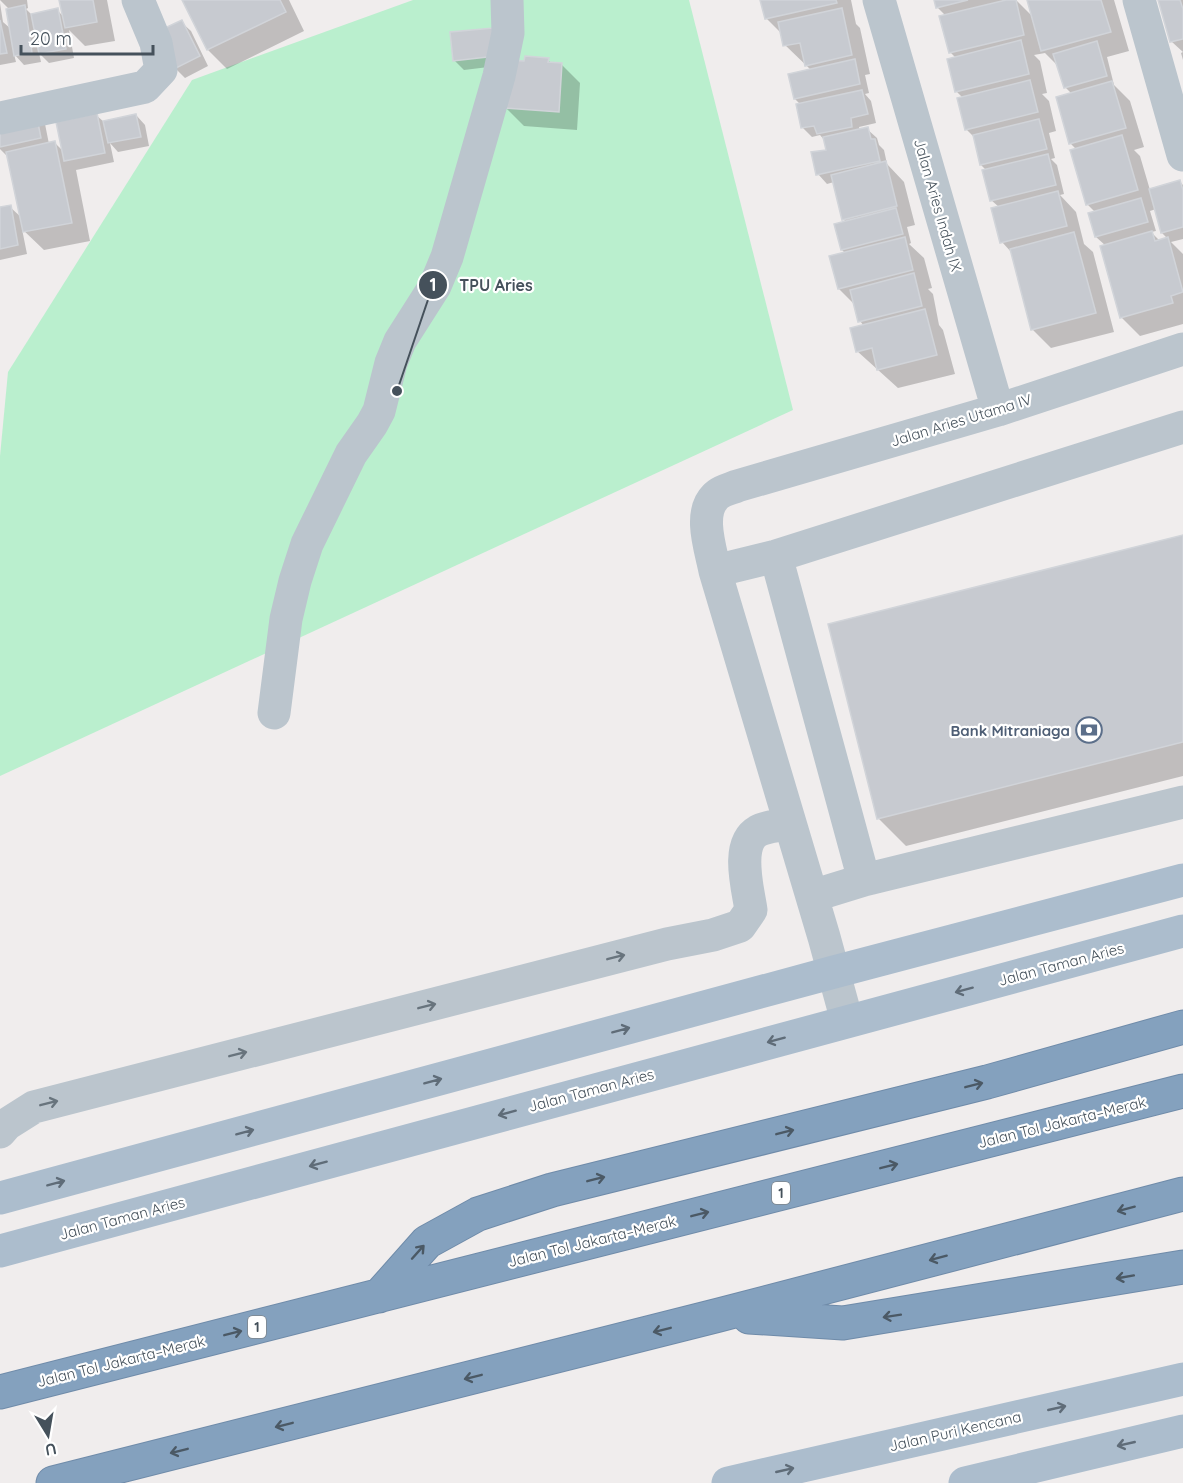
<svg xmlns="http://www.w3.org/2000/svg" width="1183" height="1483" font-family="Quicksand,sans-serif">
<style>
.green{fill:#baefce}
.shadow{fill:#0003;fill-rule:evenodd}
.building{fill:#c7cad0;stroke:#d1d4d9;stroke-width:1.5}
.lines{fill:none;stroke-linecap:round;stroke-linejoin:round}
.highway-casing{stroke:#6f8ba9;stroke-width:35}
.minor{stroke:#bbc5cd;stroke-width:33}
.major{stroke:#acbdcd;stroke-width:33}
.highway{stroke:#84a1be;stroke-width:33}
.oneway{stroke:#68747d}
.oneway2{stroke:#5f6c78}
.oneway3{stroke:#4b5965}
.labels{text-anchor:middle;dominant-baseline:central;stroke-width:4.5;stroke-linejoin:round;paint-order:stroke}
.shield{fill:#fff;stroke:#7d858c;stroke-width:1.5}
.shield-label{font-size:14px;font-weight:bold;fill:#45515b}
.street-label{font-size:15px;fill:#45515b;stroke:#fff}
.service-label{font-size:15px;font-weight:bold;fill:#4e5e75;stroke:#fff;text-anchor:end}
.leader{fill:none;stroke:#45515b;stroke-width:2}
.callout-dot{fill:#45515b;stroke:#fff;stroke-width:2}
.mark-label{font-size:18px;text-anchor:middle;font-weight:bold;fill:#fff}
.callout-label{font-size:16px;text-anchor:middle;font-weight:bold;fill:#45515b;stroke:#fff;stroke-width:4.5;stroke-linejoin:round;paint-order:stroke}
</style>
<rect width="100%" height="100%" fill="#f0eded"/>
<!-- green -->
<path class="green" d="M413 0H689L793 410 0 776V456L8 372 192 80Z"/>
<!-- shadow -->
<path class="shadow" d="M0 0H27L28 8 26 9 32 15 57 10 64 17 61 0H107L115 41 85 46 69 30 74 58 49 63 39 53 41 62 24 65 14 54 16 62 0 65V3L3 22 11 29 9 9Z
M186 0H289L304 31 227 69 208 50 184 1Z
M762 0H851L856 24 860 28 870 74 865 75 869 93 865 94 871 101 876 123 859 127 860 131 867 129 877 138 879 145 884 150 887 164 904 182 915 225 907 227 911 243 909 244 924 258 932 288 928 289 933 294 939 325 943 330 955 374 898 388 857 351 864 326 860 321 855 305 839 289 831 257 846 254 842 250 847 223 844 220 834 182 827 184 818 174 827 151 825 141 820 135 812 137 803 128 801 105 795 99 811 70 785 45 782 34 766 18Z
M936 0H1016L1033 17 1028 0H1114L1129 51 1107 57 1114 85 1130 101 1144 147 1134 150 1140 156 1150 190 1180 182 1183 185V239L1171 242 1183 254V324L1140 336 1121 317 1106 246 1096 237 1095 212 1087 204 1076 149 1071 144 1058 98 1072 94 1065 87 1059 67 1045 53 1034 55 1040 61 1047 93 1042 94 1049 101 1056 131 1049 133 1055 158 1051 159 1057 165 1064 194 1060 195 1076 212 1084 244 1093 252 1114 332 1051 348 1032 329 1012 253 1002 242 999 207 991 200 987 171 981 165 975 138 966 129 963 98 957 92 949 60 956 58 950 52 946 16 937 7ZM1156 209 1162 233 1168 239 1160 241 1151 232 1156 231 1150 211Z
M1160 0H1183V60L1181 53 1183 52 1172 42Z
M181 22 191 31 208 66 185 78 175 68Z
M451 33 505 65 464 70 454 60Z
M548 60 552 64H561L580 83 577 130 524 126 505 107 525 62Z
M96 115 104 122 136 115 145 125 149 146 118 152 110 143 114 162 76 170 90 241 44 250 22 229 27 254 0 260V209L10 207 22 218 7 156 0 149V122L45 124 49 144 55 143 64 152Z
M1183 536V776L906 846 878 818Z"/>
<!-- building -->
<path class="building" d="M59 0H93L97 22 65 28Z
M182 0H280L286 12 207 50Z
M760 0H836L837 3 765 19Z
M934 0H968L936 8Z
M1006 0H1016L1024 35 949 53 939 16Z
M1027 0H1101L1111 32 1041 51Z
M1158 0H1180L1183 9V39L1170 42Z
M25 5 32 53 14 56 6 9Z
M58 8 66 49 39 54 31 14Z
M842 8 852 55 805 66 800 43 783 46 778 22Z
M0 20 7 53 0 54Z
M182 20 200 56 174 69 156 32Z
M493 28 496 56 453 61 450 32Z
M1021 40 1029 74 955 92 947 59Z
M1097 41 1107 76 1064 88 1053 54Z
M525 56 549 58 548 62 562 63 559 112 504 108 507 60 524 61Z
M855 59 860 84 794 99 788 74Z
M1030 80 1038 112 965 130 957 98Z
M1112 81 1126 128 1069 144 1056 97Z
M862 90 868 114 851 118 852 127 817 134 814 126 801 128 796 104Z
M36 113 41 138 0 147V120Z
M97 113 105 153 64 161 56 122Z
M136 114 141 137 108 143 103 121Z
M1039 119 1047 149 980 165 973 135Z
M868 127 871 139H875L880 161 816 175 811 152 826 150 823 137Z
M1122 135 1138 190 1086 205 1070 150Z
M55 141 72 223 23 232 6 152Z
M1048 154 1056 185 990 201 982 170Z
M886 161 897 206 842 220 831 175Z
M1180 180 1183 190V227L1161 233 1149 189Z
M1058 191 1067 226 1000 243 991 208Z
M1141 198 1148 222 1095 237 1088 213Z
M11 205 18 245 0 249V207Z
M896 208 903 234 841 250 834 224Z
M1152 231 1155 241 1168 237 1183 292 1171 296 1173 303 1120 318 1100 246Z
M1074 232 1096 313 1031 330 1010 249Z
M905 237 913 270 838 289 829 256Z
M914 273 922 306 858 322 850 290Z
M925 309 937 355 877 370 872 348 856 352 850 328Z
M1183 535V742L877 819 828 624Z"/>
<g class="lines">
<!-- highway casing -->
<g class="highway-casing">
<path id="highway" d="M379 1296 427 1242 478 1214 552 1190 987 1082 1183 1027
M749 1317 843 1323 1183 1267
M0 1392 1183 1091
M53 1483 719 1315 1183 1194"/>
</g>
<!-- minor -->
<path class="minor" d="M879 0 998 410
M1139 0 1183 155
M0 118 145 87 161 70 156 43 138 0
M776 556 864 880 1183 802
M715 571 776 556 1183 427
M274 713 286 619 295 581 307 544 351 454 372 424 379 411 391 363 400 341 435 286 447 257 499 76 508 33 507 0
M812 896 864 880
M847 1021 824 937 715 571C711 550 698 514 715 497 720 491 730 489 737 486L998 410 1183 349
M0 1132 7 1124 34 1107 667 944 713 935 740 926 751 910C748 889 735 844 758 831 766 826 781 826 790 823"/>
<!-- major -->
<path class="major" d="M0 1198 834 972 1183 880
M0 1251 1183 931
M728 1483 1183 1379
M965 1483 1183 1431"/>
<!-- highway -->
<use href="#highway" class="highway"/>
</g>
<!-- one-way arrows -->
<defs><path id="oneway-shaft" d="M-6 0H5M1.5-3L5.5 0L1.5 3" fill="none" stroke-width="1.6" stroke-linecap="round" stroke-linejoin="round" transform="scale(1.5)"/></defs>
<g class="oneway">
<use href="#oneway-shaft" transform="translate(616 957) rotate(-14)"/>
<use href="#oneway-shaft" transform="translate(427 1006) rotate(-14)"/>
<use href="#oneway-shaft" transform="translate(238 1054) rotate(-14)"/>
<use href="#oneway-shaft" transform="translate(49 1103) rotate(-14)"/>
</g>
<g class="oneway2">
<use href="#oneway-shaft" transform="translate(964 990) rotate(165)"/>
<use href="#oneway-shaft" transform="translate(621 1030) rotate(-15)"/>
<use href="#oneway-shaft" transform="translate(776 1040) rotate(165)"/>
<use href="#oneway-shaft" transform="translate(433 1081) rotate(-15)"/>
<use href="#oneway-shaft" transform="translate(507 1113) rotate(165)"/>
<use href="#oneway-shaft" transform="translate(245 1132) rotate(-15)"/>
<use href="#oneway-shaft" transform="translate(318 1164) rotate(165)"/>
<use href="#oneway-shaft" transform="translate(56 1183) rotate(-15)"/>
<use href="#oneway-shaft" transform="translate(1057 1408) rotate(-13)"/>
<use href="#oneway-shaft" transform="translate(1126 1444) rotate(167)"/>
<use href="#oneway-shaft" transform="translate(785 1470) rotate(-13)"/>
</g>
<g class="oneway3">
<use href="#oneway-shaft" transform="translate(974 1085) rotate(-14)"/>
<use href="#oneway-shaft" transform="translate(785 1132) rotate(-14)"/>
<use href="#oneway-shaft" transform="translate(889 1166) rotate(-14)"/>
<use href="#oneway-shaft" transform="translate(596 1179) rotate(-14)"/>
<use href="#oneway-shaft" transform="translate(1126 1209) rotate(165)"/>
<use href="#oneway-shaft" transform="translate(700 1214) rotate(-14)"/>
<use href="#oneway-shaft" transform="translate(418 1252) rotate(-48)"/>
<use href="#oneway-shaft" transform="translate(938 1258) rotate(165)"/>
<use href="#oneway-shaft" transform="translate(1125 1277) rotate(170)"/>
<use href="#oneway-shaft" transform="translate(892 1316) rotate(171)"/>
<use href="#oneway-shaft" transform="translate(662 1330) rotate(166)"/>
<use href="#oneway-shaft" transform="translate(233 1333) rotate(-14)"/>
<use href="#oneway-shaft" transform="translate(473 1377) rotate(166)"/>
<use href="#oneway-shaft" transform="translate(284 1425) rotate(166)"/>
<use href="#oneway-shaft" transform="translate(179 1451) rotate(166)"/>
</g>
<!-- icons -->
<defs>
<g id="bank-ring" transform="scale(1.35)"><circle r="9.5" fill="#fff" stroke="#5c6f8a" stroke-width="1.5"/><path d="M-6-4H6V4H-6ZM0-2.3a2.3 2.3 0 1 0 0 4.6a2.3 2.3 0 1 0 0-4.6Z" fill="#5c6f8a"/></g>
</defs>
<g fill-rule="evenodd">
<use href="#bank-ring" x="1089" y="730"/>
</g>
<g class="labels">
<!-- shield labels -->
<g class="shield">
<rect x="772" y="1182" width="18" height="22" rx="4.5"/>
<rect x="248" y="1316" width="18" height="22" rx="4.5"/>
</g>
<g class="shield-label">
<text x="781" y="1193">1</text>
<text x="257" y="1327">1</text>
</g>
<!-- street labels -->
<g class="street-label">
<text transform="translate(938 205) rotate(74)">Jalan Aries Indah IX</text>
<text transform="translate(961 420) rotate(-17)">Jalan Aries Utama IV</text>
<text transform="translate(1061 964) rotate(-15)">Jalan Taman Aries</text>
<text transform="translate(591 1090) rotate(-15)">Jalan Taman Aries</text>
<text transform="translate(1062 1122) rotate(-14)">Jalan Tol Jakarta–Merak</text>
<text transform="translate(122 1218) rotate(-15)">Jalan Taman Aries</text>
<text transform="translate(592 1241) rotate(-14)">Jalan Tol Jakarta–Merak</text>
<text transform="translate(121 1361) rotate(-14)">Jalan Tol Jakarta–Merak</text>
<text transform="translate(955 1431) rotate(-13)">Jalan Puri Kencana</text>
</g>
<!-- service labels -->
<g class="service-label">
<text x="1070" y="730">Bank Mitraniaga</text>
</g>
</g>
<!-- callouts -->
<path class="leader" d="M397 391L433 285"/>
<g class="callout-dot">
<circle cx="397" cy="391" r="6"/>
<circle cx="433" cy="285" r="15"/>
</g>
<g class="mark-label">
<text x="433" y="291">1</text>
</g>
<g class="callout-label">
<text x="496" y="291">TPU Aries</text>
</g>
<!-- north arrow -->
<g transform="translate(48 1435) rotate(169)" stroke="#ffffff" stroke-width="4.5" paint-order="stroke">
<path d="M0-4.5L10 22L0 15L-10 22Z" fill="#45515b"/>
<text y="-9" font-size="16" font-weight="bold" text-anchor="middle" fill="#45515b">U</text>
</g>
<!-- scale -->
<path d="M21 45v9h132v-9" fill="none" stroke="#45515b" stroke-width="3"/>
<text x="30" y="45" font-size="18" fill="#45515b" stroke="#ffffff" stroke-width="4.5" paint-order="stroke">20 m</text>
</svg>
